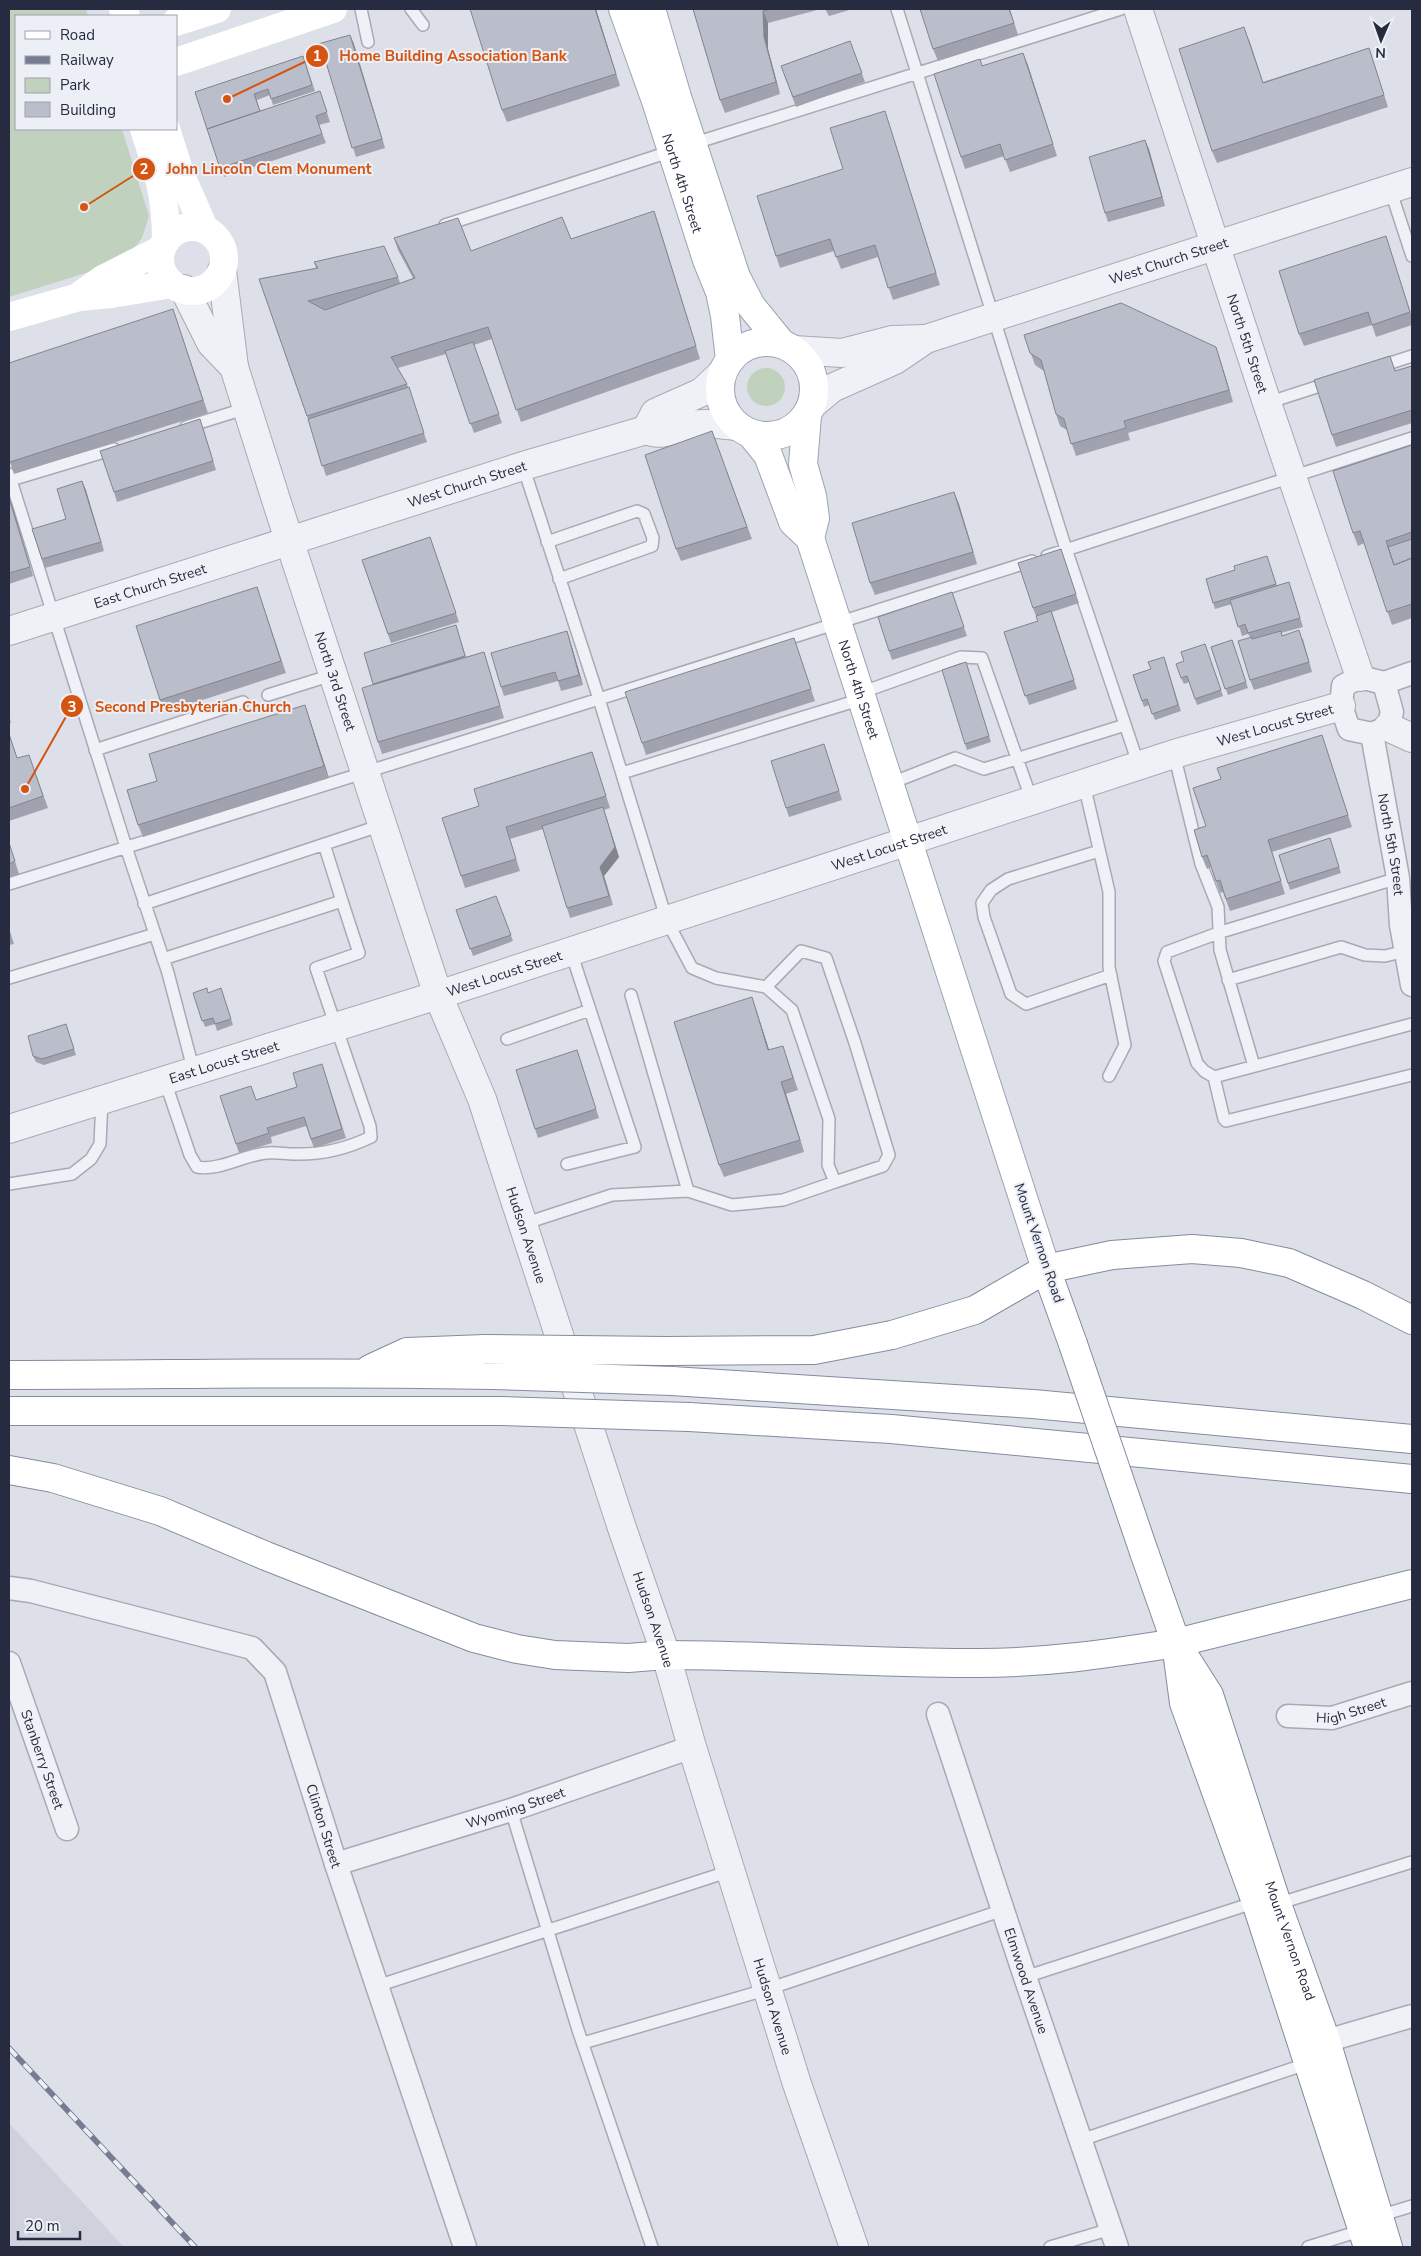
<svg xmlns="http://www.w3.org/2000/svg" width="1421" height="2256" font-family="'Nunito Sans',sans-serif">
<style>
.built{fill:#cfd2dd}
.green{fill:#c0d2be}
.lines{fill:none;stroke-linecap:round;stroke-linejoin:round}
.service-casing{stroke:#a6aab5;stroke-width:14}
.minor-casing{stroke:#a6aab5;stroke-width:25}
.tertiary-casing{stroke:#a6aab5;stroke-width:30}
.primary-casing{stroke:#9ca2b4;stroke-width:30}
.trunk-casing{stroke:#848b9f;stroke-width:30}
.motorway-casing{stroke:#848b9f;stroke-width:30}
.service{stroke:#f0f1f6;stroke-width:11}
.minor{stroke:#f0f1f6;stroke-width:22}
.tertiary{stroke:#f0f1f6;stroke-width:28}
.secondary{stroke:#fff;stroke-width:28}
.primary{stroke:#fff;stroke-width:28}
.trunk{stroke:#fff;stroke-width:28}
.motorway{stroke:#fff;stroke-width:28}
.rail-casing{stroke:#767c92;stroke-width:5.5}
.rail{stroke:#eceff5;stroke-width:4;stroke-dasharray:11;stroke-linecap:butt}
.trunk-bridge-casing{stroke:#848b9f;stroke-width:30;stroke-linecap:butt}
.motorway-bridge-casing{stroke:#848b9f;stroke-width:30;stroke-linecap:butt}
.trunk-bridge{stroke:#fff;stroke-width:28}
.motorway-bridge{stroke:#fff;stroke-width:28}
.wall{fill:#a0a3af}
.shaded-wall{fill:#82858e}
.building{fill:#babecb;stroke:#82858e}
.labels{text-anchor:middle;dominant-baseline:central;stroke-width:4;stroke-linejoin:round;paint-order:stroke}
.street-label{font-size:14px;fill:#262b3f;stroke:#eceff5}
.leader{fill:none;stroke:#d55411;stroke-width:2}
.callout-dot{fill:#d55411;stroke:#eceff5;stroke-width:2}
.mark-label{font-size:15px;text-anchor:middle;font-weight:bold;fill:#fff}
.callout-label{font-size:15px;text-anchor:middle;font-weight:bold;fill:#d55411;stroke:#eceff5;stroke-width:4;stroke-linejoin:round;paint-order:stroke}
</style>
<rect width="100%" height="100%" fill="#dde0e8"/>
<!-- built -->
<path class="built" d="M9 2123 124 2247H9Z"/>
<!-- green -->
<path class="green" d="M9 9H86L88 16H16V129H122L149 216 142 238 124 261 9 297Z
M747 387a19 19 0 1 1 38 0a19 19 0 1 1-38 0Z"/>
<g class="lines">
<!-- service casing -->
<g class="service-casing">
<path id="service" d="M361 9 368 42
M411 9 423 25
M897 9 1066 549 1139 766
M692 144 1121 9
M1390 189 1412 256
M445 225 672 151
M1378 367 1412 356
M1267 403 1329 383
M186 427 247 408
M523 466 599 699 667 921 692 968 716 978 766 987 792 1010 829 1119 828 1165 835 1182 883 1166 889 1155 855 1043 826 958 801 951 766 987
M9 474 126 847 168 973 194 1072
M11 480 114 449
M547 542 637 511 644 514 653 538 652 546 559 579
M1047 556 1412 438
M860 693 961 657 982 658 1032 801
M268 695 332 675
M95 750 243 702
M1174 754 1201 864 1218 907 1220 950 1254 1066
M622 773 862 699
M889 784 955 758 984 769 1125 725
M1084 784 1109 892V967L1125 1045 1109 1076
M324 844 342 901
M1099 851 1008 879 991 890 982 903 984 917 1011 994 1026 1004 1111 975
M1398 878 1221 932 1167 952 1164 961 1197 1063 1204 1071 1214 1077 1412 1024
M9 884 599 699 1032 561
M144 904 382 825
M163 959 342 901 359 953 316 968 370 1126 371 1137C346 1149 322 1155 294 1154 285 1154 276 1152 267 1153 243 1155 220 1171 197 1167L190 1155 165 1081
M9 978 155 934
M1228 980 1341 947 1365 955 1385 956 1406 951
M631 995 688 1191 732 1205 783 1200 835 1182
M507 1039 590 1010
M1214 1077 1224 1119 1226 1121 1412 1075
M567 1164 635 1147 571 952
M9 1184 72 1174 91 1159 100 1144 102 1100
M523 1224 612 1195 688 1191
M511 1810 578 2030 652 2247
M1277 1904 1412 1862
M1025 1977 1256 1902
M377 1986 730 1871
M583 2043 768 1989 1003 1910
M1081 2140 1309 2063
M1379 2216 1412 2206
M1050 2247 1111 2229
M1308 2247 1363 2230"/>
</g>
<!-- minor casing -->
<g class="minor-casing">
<g id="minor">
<path d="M1360 677 1384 683 1392 712 1388 727 1372 734 1349 729 1341 706 1343 686Z"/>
<path d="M1384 683 1412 673"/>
<path id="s1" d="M1372 734 1398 878 1401 925 1412 985"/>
<path id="s2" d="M9 1588 31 1591 252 1648 275 1672 336 1864 465 2247"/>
<path id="s3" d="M9 1663 67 1829"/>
<path id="s4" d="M938 1714 1025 1977 1117 2247"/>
<path id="s5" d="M1288 1716 1332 1718 1412 1693"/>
<path id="s6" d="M336 1864 511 1810 692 1747"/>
<path d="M1326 2041 1412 2016"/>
</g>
</g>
<!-- tertiary casing -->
<g class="tertiary-casing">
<g id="tertiary">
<path id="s7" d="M1138 9 1267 403 1360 677"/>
<path id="s8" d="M222 270 234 367 278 506 438 995 482 1099 622 1528 666 1655 692 1747 797 2084 854 2247"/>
<path d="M184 289 211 343 234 367"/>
<path d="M794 350 842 353 892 340 926 339"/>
<path id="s9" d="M813 404 832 388 895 360 926 339 1412 182"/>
<path d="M646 430 655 413 702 392 722 373"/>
<path id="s10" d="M9 631 523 466 646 430C662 437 674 429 691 425 706 422 722 425 738 426"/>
<path d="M1388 727 1412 738"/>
<path id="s11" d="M9 1129 438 995 1174 754 1341 706"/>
</g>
</g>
<!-- primary casing -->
<g class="primary-casing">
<g id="primary">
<path id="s12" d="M623 9 656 101 707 260 720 292 725 316 730 360"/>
<path d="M651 9 677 97 736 277 751 306 782 344"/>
<circle cx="767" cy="389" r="47"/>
<path d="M807 416 803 464 812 496 815 518 810 538"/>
<path id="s13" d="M751 434 768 455 793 522 810 538 1046 1269"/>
</g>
</g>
<!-- trunk casing -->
<g class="trunk-casing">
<g id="trunk">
<path d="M1046 1269 1073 1344"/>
<path d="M1144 1552 1176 1643 1184 1703 1256 1902 1368 2247"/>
<path id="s14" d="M1181 1651 1209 1695 1277 1904 1326 2041 1388 2247"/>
<path d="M666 1655C767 1655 868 1663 969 1663 1039 1664 1107 1654 1176 1643"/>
</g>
</g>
<!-- motorway casing -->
<g class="motorway-casing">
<path id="motorway" d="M665 1351 814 1350 892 1335 975 1310 1046 1269 1112 1255 1192 1249 1241 1253 1289 1263 1363 1295 1412 1320
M370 1369 407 1352 485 1349
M9 1375C170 1375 332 1371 493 1375
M672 1381 1033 1404 1412 1439
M9 1411H500
M689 1417 891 1429 1412 1479
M9 1470 53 1478 160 1511 266 1556 474 1638 517 1649 555 1655 628 1658 666 1655
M1176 1643 1412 1584"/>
</g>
<!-- service -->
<use href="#service" class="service"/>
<!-- minor -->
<use href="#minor" class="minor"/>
<!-- tertiary -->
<use href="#tertiary" class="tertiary"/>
<!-- secondary -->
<path class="secondary" d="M123 9 126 16
M176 22 217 9
M176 62 333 9
M144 129C158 171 166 196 166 241
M166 129 180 173 205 230
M160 259a32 32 0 1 1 64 0a32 32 0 1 1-64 0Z
M82 294 103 279 162 249
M9 317 79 297 111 294 172 284"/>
<!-- primary -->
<use href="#primary" class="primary"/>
<!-- trunk -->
<use href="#trunk" class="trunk"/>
<!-- motorway -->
<use href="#motorway" class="motorway"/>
<!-- rail casing -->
<g class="rail-casing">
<path id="rail" d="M9 2048 195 2247"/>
</g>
<!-- rail -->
<use href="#rail" class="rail"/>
<!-- trunk-bridge casing -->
<g class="trunk-bridge-casing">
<path id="trunk-bridge" d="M1073 1344 1144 1552"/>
</g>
<!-- motorway-bridge casing -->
<g class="motorway-bridge-casing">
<path id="motorway-bridge" d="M485 1349 665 1351
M493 1375 672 1381
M500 1411 689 1417"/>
</g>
<!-- trunk-bridge -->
<use href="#trunk-bridge" class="trunk-bridge"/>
<!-- motorway-bridge -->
<use href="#motorway-bridge" class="motorway-bridge"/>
</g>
<!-- wall -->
<path class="wall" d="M596 9 620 86 507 122 502 110Z
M693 9H821L768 23V49L780 94 725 113 720 100Z
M825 9H853L829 16Z
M1010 9 1018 35 938 61 933 49Z
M350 35 385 148 356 157 324 55 322 54 318 44Z
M1249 39 1263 82 1369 48 1388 107 1217 163 1212 151Z
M850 41 865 82 796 107 781 66Z
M1023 53 1057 156 1010 172 1004 156 965 169 961 157 982 66Z
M303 56 315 91 273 105 270 95 257 100 260 111 320 91 330 122 319 125 326 143 224 177 195 92Z
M885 111 940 285 893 300 878 257 841 269 834 251 780 268 776 256 843 169Z
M1145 140 1165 206 1108 222 1105 213Z
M658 223 700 359 521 422 492 339 474 345 502 423 474 433 446 354 398 368 407 384 427 442 326 476 308 419 259 279 316 268 314 262 398 277 400 283 413 278 398 250 394 238 471 251 571 239Z
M1386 236 1412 317V325L1376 337 1372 325 1304 346 1299 334Z
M177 321 208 413 14 474 9 459Z
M1024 335 1216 347 1220 359 1233 402 1128 433 1130 440 1076 456 1067 430 1060 426 1056 414 1044 371 1035 365Z
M1412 366V423L1336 447 1332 435 1396 371Z
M203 428 216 470 117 502 114 492Z
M712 431 752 539 681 561 676 549Z
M1412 445V618L1392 625 1364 543 1358 546 1353 533Z
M82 481 104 551 45 568 42 559 66 519Z
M954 492 977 564 875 595 870 583Z
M9 496 33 576 9 584Z
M430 537 459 622 391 643 362 560Z
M1061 549 1079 603 1052 612 1077 689 1029 705 1004 632 1038 621 1033 608Z
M1267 556 1277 586 1289 582 1303 627 1281 633 1282 635 1303 639 1312 672 1254 690 1250 680V637L1248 634 1242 636 1232 604 1215 609 1206 579 1235 570Z
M257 587 286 673 165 712 160 700Z
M952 592 967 636 892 660 889 651Z
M456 625 466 657 484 652 488 665 504 718 382 754 378 742 373 685Z
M567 631 583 685 561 691 558 681 504 696 501 687Z
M1232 640 1248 688 1228 695 1211 647Z
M1205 644 1223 696 1197 705 1189 682 1184 684 1181 678 1184 661Z
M798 650 815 701 646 755 642 743Z
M1164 657 1181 711 1155 720 1149 705 1144 707 1133 675 1151 669Z
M968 669 991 742 967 750 965 744Z
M305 705 329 778 143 837 138 825 157 781Z
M9 715 11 723H9Z
M9 733 17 758 29 755 48 808 9 821Z
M1326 747 1352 827 1272 852 1285 894 1230 911 1223 892 1220 893 1211 867 1207 869 1202 857Z
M592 752 610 808 604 810 619 857 604 876 613 905 570 918 543 829 510 839 520 871 465 888 461 876 479 806Z
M827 753 842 800 789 817 786 808Z
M1330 838 1341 873 1290 890 1279 855Z
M9 842 19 874 9 877Z
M496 896 513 941 473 956 456 910Z
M9 928 14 944 9 945Z
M221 988 233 1025 217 1031 215 1024 205 1027 193 993H208Z
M756 1009 769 1050 787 1058 798 1090 786 1094 804 1152 724 1177 719 1165Z
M66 1024 76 1055 44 1065 36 1062 33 1056Z
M577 1050 599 1118 538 1138 535 1129Z
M325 1073 346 1138 314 1148 306 1126 271 1137 272 1143 239 1153 236 1144 256 1100 297 1087Z"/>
<!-- shaded-wall -->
<path class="shaded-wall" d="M595 9H596L620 86 616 74Z
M763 11 768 23V49L780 94 776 82 764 37Z
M350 35 354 44 385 148 382 139Z
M1023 53 1028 65 1057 156 1053 144Z
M1145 140 1149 149 1165 206 1162 197Z
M654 211 658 223 700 359 696 346Z
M1216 347 1220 359 1233 402 1229 390Z
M82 481 86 490 104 551 101 542Z
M954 492 959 504 977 564 973 552Z
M9 498 12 505 33 576 30 567Z
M567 631 570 640 583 685 579 675Z
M305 705 309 717 329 778 324 766Z
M603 807 619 857 604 876 613 905 600 867Z
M752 997 756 1009 773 1062 768 1050Z
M781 1082 786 1094 804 1152 800 1140Z"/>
<!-- building -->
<path class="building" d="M470 9H595L616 74 502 110Z
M693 9H771L763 11 764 37 776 82 720 100Z
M920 9H1009L1014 23 933 49Z
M1244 27 1263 83 1369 48 1384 95 1212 151 1179 49Z
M350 35 382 139 352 148 321 46 318 44Z
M850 41 862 73 793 97 781 66Z
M1023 53 1053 144 1005 160 1000 144 961 157 934 74 980 59 982 66Z
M303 56 312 85 271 99 268 89 254 94 260 111 207 129 195 92Z
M320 91 327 112 316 116 322 134 220 168 207 129Z
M885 111 936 273 888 288 875 245 836 257 830 239 776 256 757 196 843 169 830 128Z
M1145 140 1162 197 1105 213 1089 157Z
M654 211 696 346 516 410 488 327 391 357 407 384 307 416 259 279 318 268 314 262 384 246 398 277 308 301 325 310 415 278 394 238 458 218 471 251 562 217 571 239Z
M1386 236 1410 312 1372 325 1368 312 1299 334 1279 271Z
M1121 303 1216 347 1229 390 1124 421 1126 428 1071 444 1064 419 1056 414 1041 360 1030 353 1024 335Z
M173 309 203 400 10 462 9 459V363Z
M473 342 499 414 470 424 445 351Z
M1390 356 1395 371 1412 366V410L1332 435 1314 380Z
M409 387 424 433 322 466 308 419Z
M200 419 213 461 114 492 100 451Z
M712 431 747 527 676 549 645 455Z
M1412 445V532L1386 541 1394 565 1412 558V604L1387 612 1360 531 1353 533 1333 471Z
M82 481 101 542 42 559 32 529 66 519 57 489Z
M954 492 973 552 870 583 852 523Z
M9 498 30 567 9 573Z
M430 537 456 613 388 634 362 560Z
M1412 539V558L1394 565 1388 547Z
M1061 549 1076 594 1033 608 1018 563Z
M1267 556 1276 584 1213 603 1206 579 1235 570 1234 566Z
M1289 582 1300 618 1248 633 1245 624 1238 627 1230 600Z
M257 587 281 661 160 700 136 626Z
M952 592 964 627 889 651 878 617Z
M1051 611 1074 680 1025 696 1004 632 1038 621 1036 616Z
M456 625 465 656 373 684 364 653Z
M1299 630 1309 662 1250 680 1238 641 1252 637V639L1281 631 1282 636Z
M567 631 579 675 558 681 555 672 501 687 491 653Z
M794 638 811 689 642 743 625 692Z
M1232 640 1246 682 1225 689 1211 647Z
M1205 644 1221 690 1195 699 1187 676 1181 678 1176 664 1184 661 1181 652Z
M484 652 500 706 378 742 362 688Z
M1164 657 1178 705 1152 714 1147 699 1142 701 1133 675 1151 669 1148 662Z
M966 662 989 736 965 744 942 670Z
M305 705 324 766 138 825 127 790 157 781 149 754Z
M9 734 17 758 29 755 43 796 9 808Z
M1322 735 1348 815 1268 840 1281 881 1226 899 1220 880 1216 881 1207 855 1202 857 1194 830 1206 826 1193 788 1221 779 1217 768Z
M824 744 839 791 786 808 771 761Z
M592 752 606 796 506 827 516 859 461 876 442 818 479 806 474 789Z
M603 807 615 847 600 867 609 896 567 908 542 826Z
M1330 838 1339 867 1288 883 1279 855Z
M9 843 15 861 9 864Z
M496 896 511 935 470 949 456 910Z
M207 988 208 993 221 988 231 1019 215 1024 213 1018 202 1021 193 993Z
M752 997 768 1050 783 1046 793 1078 781 1082 800 1140 719 1165 674 1022Z
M66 1024 74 1049 42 1059 33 1056 28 1036Z
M577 1050 596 1109 535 1129 516 1070Z
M322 1064 342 1129 311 1139 304 1117 267 1128 269 1133 236 1144 220 1096 251 1086 256 1100 297 1087 293 1073Z"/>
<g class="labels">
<!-- street labels -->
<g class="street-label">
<text stroke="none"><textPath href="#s12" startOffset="184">North 4th Street</textPath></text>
<text stroke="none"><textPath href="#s9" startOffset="386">West Church Street</textPath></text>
<text stroke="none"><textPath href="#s7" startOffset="352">North 5th Street</textPath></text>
<text stroke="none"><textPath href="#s10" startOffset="481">West Church Street</textPath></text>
<text stroke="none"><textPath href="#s10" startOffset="148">East Church Street</textPath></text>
<text stroke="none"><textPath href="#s8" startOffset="428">North 3rd Street</textPath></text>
<text stroke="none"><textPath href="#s13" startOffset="281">North 4th Street</textPath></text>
<text stroke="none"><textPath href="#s11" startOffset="1329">West Locust Street</textPath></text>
<text stroke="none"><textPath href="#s1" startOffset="112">North 5th Street</textPath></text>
<text stroke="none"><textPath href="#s11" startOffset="924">West Locust Street</textPath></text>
<text stroke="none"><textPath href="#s11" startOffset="519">West Locust Street</textPath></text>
<text stroke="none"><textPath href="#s11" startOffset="225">East Locust Street</textPath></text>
<text stroke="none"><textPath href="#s8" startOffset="1014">Hudson Avenue</textPath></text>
<text transform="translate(1039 1243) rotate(71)">Mount Vernon Road</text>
<text stroke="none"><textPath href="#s8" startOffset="1419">Hudson Avenue</textPath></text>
<text stroke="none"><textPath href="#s5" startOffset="64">High Street</textPath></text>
<text stroke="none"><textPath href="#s3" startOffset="102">Stanberry Street</textPath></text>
<text stroke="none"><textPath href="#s6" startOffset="188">Wyoming Street</textPath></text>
<text stroke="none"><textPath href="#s2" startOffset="445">Clinton Street</textPath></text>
<text stroke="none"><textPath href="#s14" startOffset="311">Mount Vernon Road</textPath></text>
<text stroke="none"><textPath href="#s4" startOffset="281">Elmwood Avenue</textPath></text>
<text stroke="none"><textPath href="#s8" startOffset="1824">Hudson Avenue</textPath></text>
</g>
</g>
<!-- callouts -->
<path class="leader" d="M227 99L317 56M84 207L144 169M25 789L72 706"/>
<g class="callout-dot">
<circle cx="227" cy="99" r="5"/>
<circle cx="84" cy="207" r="5"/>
<circle cx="25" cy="789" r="5"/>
<circle cx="317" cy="56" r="12"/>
<circle cx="144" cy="169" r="12"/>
<circle cx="72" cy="706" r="12"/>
</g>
<g class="mark-label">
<text x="317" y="61">1</text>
<text x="144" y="174">2</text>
<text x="72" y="712">3</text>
</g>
<g class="callout-label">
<text x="453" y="61">Home Building Association Bank</text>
<text x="269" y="174">John Lincoln Clem Monument</text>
<text x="193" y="712">Second Presbyterian Church</text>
</g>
<!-- border -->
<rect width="1421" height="2256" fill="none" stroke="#262b3f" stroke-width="20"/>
<!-- legend -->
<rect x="15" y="15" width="162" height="115" fill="#eceff5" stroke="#9da1ac"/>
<rect x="25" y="31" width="25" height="8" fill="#ffffff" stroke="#9da1ac"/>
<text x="60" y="40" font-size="15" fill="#262b3f">Road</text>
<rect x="25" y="56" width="25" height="8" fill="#767c92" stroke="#9da1ac"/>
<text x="60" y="65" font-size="15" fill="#262b3f">Railway</text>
<rect x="25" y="78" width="25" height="15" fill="#c0d2be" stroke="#9da1ac"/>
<text x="60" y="90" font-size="15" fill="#262b3f">Park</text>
<rect x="25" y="102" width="25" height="15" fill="#babecb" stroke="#9da1ac"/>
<text x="60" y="115" font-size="15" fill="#262b3f">Building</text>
<!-- north arrow -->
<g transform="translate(1381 40) rotate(182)" stroke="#eceff5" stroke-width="4" paint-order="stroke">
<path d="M0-4L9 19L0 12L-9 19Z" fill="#262b3f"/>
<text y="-8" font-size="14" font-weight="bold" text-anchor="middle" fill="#262b3f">N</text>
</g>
<!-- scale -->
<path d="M18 2231v8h62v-8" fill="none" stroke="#262b3f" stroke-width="2.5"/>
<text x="25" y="2231" font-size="15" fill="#262b3f" stroke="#eceff5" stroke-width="4" paint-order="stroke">20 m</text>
</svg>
